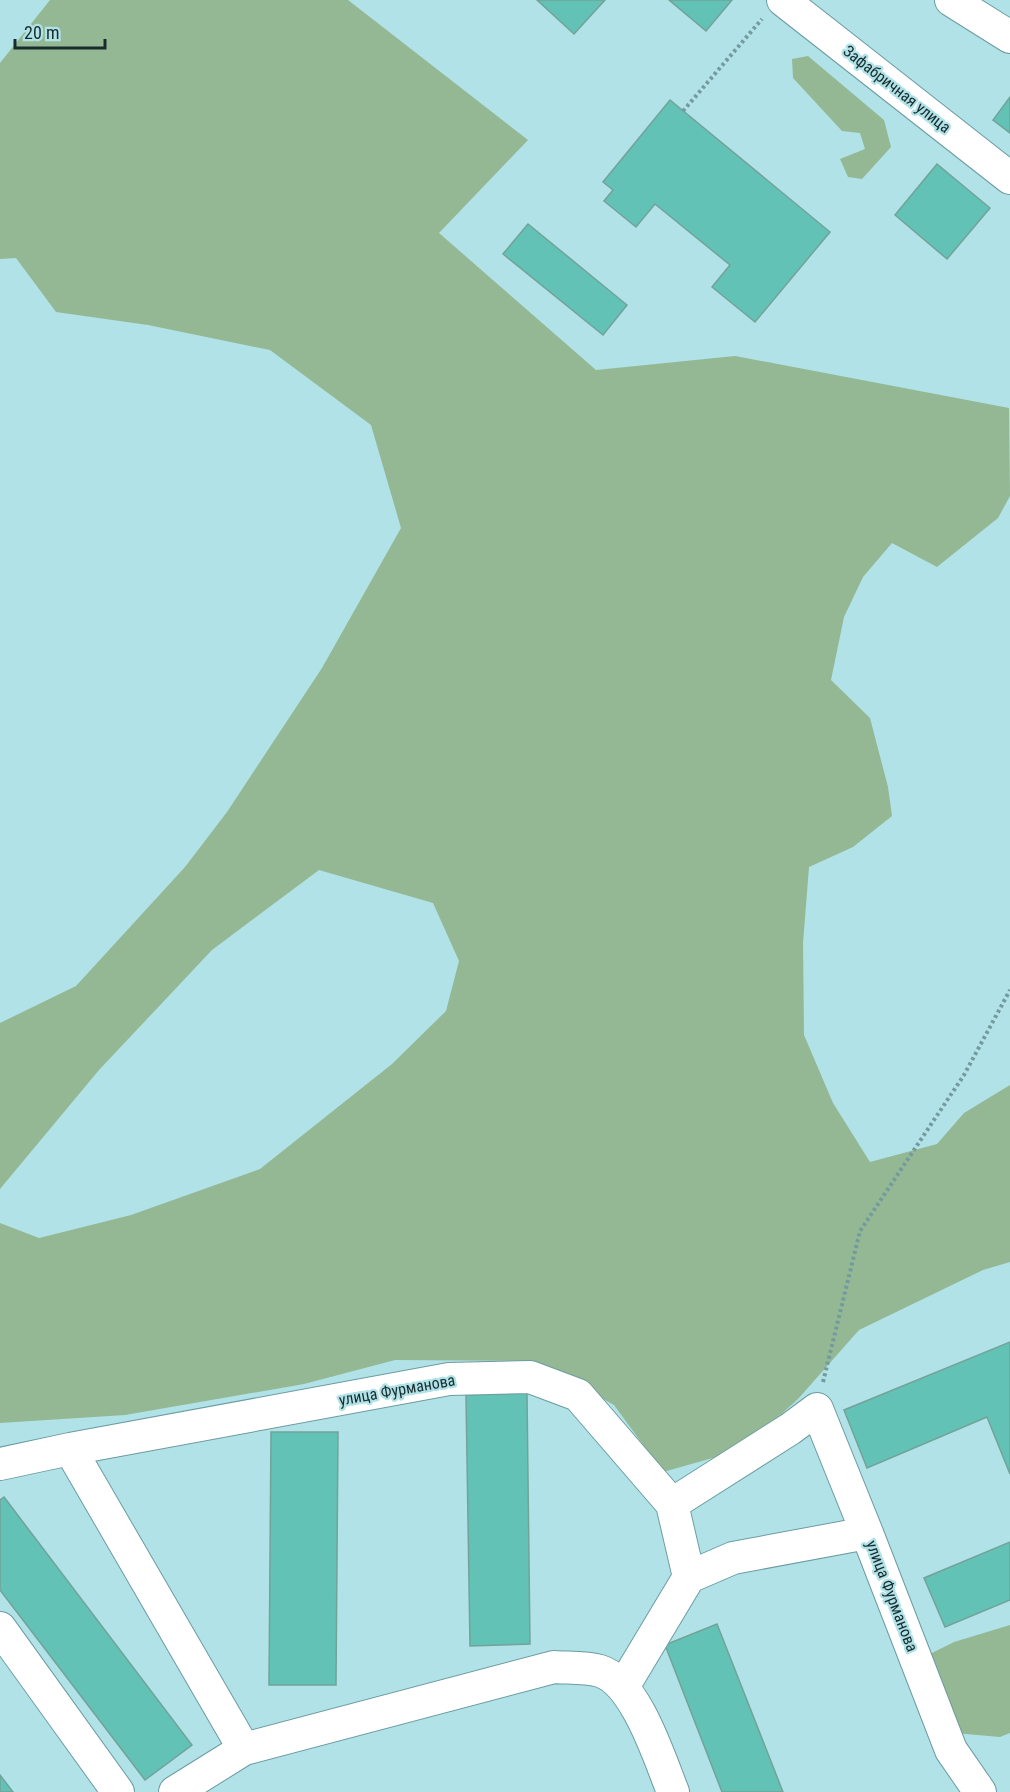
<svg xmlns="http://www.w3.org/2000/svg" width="1010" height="1792" font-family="'Roboto Condensed',sans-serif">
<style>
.green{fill:#94b894}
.building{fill:#62c2b6;stroke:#73a29b;stroke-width:1.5}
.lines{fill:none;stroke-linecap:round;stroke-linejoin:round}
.minor-casing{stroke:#6c9ca1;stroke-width:34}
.path{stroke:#749a9e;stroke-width:4;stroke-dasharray:3 3;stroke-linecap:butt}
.minor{stroke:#fff;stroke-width:32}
.labels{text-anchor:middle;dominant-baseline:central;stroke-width:4.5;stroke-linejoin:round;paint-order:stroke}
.street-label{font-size:16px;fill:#182c2e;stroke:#b0e2e7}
</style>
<rect width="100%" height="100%" fill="#b0e2e7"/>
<!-- green -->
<path class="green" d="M50 0H348L528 140 439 233 596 370 735 356 1009 408 1010 496 998 518 937 567 892 543 863 577 844 617 831 680 870 718 888 787 892 816 853 847 809 867 803 943 804 1035 833 1103 870 1162 937 1144 964 1113 1010 1085V1262L983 1270 859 1330 798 1399 741 1450 663 1472 614 1405 535 1361 395 1360 304 1384 125 1415 0 1423V1223L39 1238 131 1215 260 1169 392 1064 446 1011 459 961 433 903 319 870 212 950 99 1070 0 1189V1023L76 986 185 867 227 812 322 668 401 528 371 425 270 350 148 325 56 312 16 258 0 259V63Z
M808 56 884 120 891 147 862 179 848 177 840 159 865 149 860 133 842 131 793 78 792 59Z
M1010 1625V1733L1000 1737 955 1733 928 1655 954 1642Z"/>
<!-- building -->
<path class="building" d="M537 0H605L574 34Z
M669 0H732L706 31Z
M1010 97V133L993 120Z
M670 100 830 232 755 322 712 287 730 265 655 204 636 227 604 201 613 190 603 182Z
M937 164 990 208 947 259 895 215Z
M528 224 627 305 603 335 503 254Z
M1010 1342V1474L987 1417 867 1468 844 1410Z
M527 1393 530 1644 470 1646 466 1395Z
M271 1432H338L336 1685H269Z
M4 1497 192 1745 145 1780 0 1590V1500Z
M1010 1542V1600L945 1627 924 1578Z
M717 1624 783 1792H722L665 1645Z
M0 1775 13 1792H0Z"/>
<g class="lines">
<!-- minor casing -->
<g class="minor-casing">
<path id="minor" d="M783 0 1010 178
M951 0 1010 37
M70 1449 244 1749
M0 1464 70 1449 449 1379 530 1377 578 1395 672 1504 689 1577 623 1687
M672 1504 790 1429 817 1409 867 1533
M689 1577 733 1558 867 1533 951 1750 980 1792
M0 1628 118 1792
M175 1792 244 1749 554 1667C568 1668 586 1667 600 1671 636 1682 660 1760 673 1792"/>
</g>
<!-- path -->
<path class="path" d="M683 111 762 19
M823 1382 860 1231 964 1075 1010 990"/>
<!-- minor -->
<use href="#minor" class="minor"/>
</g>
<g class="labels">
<!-- street labels -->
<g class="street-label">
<text transform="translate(897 89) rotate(38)">Зафабричная улица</text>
<text transform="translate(397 1390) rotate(-10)">улица Фурманова</text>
<text transform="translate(892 1596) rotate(69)">улица Фурманова</text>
</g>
</g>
<!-- scale -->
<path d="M15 39v9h90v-9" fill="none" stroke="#182c2e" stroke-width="3"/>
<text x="24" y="39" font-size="18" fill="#182c2e" stroke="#b0e2e7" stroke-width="4.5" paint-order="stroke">20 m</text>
</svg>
